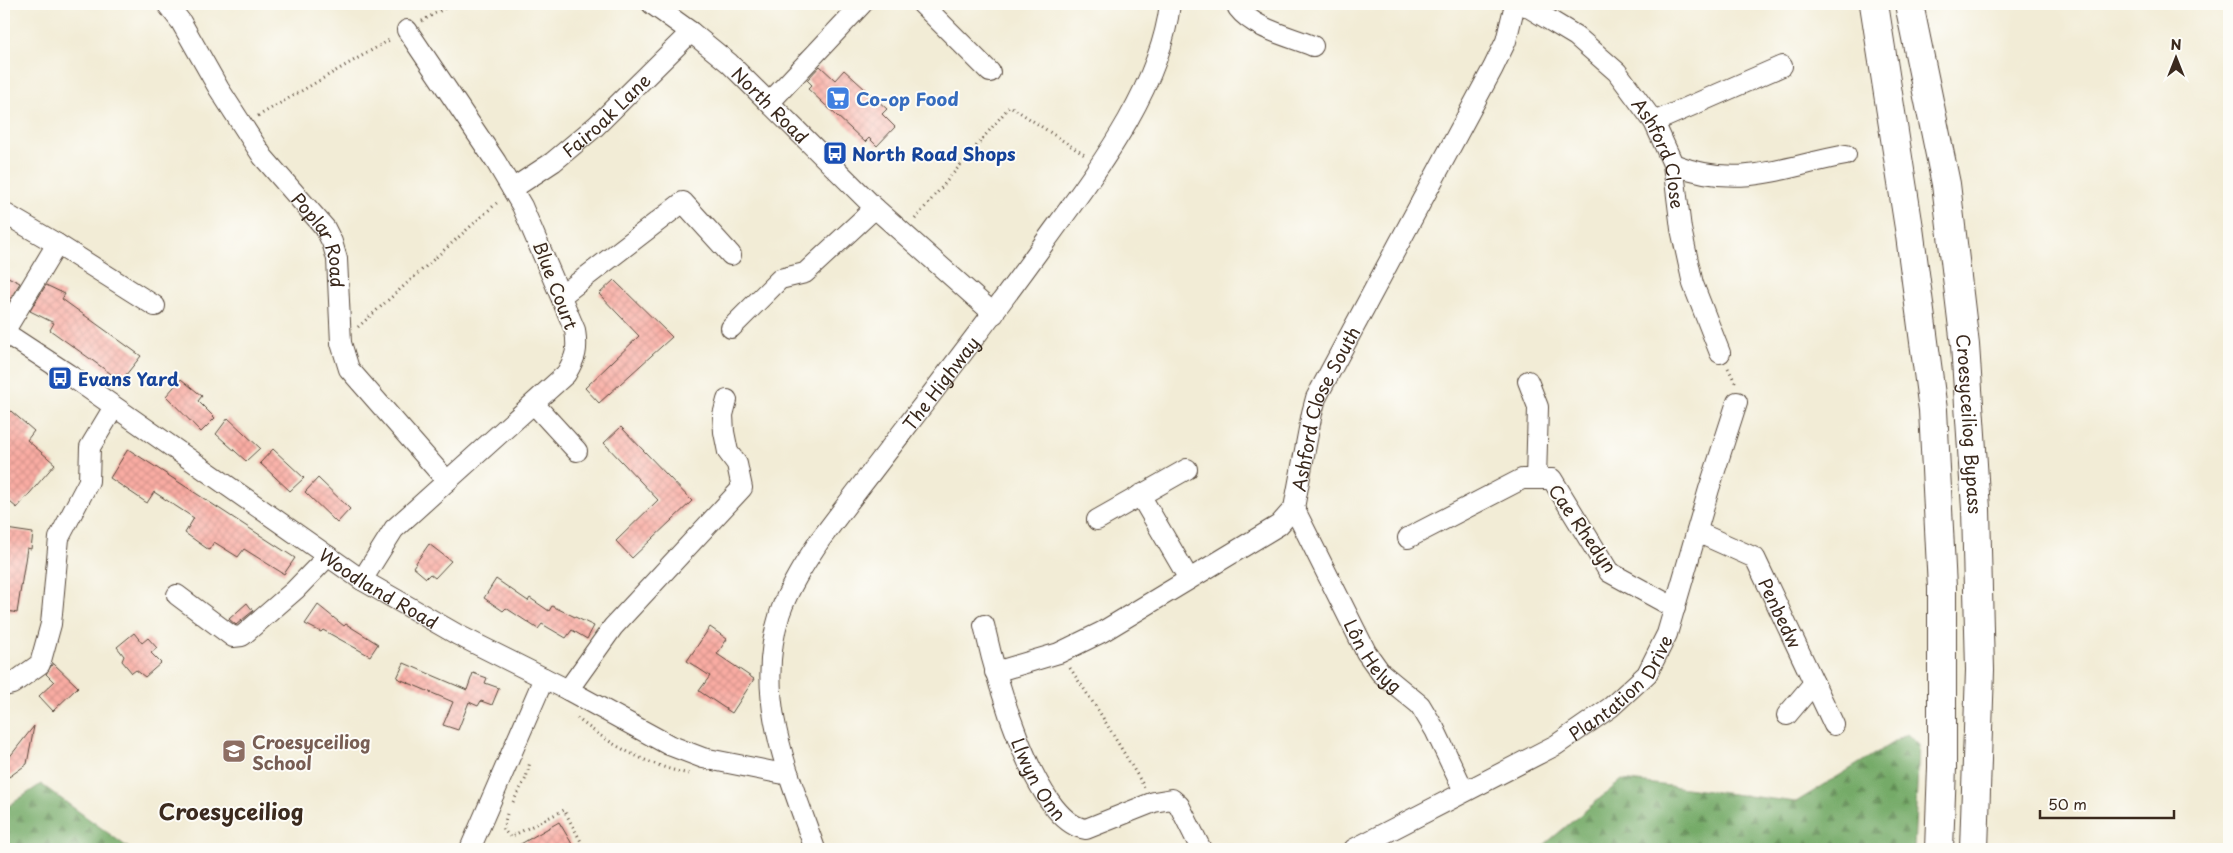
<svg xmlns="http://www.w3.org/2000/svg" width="2233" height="853" font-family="'Playpen Sans',sans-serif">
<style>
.forest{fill:url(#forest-firs);stroke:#586a42}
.building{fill:url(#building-cross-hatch)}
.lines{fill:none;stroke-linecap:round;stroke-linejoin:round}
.minor-casing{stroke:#56473a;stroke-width:22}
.highway-casing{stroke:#56473a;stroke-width:30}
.path{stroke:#56473a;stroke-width:3;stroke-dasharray:1 4;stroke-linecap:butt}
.minor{stroke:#fff;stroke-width:20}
.highway{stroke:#fff;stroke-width:28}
.labels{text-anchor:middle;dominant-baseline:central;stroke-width:4;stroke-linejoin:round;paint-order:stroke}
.shop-label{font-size:18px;font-weight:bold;fill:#366cbe;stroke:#fdfcf7;text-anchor:start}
.street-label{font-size:18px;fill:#3b2a1e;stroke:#fdfcf7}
.transit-label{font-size:18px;font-weight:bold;fill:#164399;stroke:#fdfcf7;text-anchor:start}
.education-label{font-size:18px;font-weight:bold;fill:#785e54;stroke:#fdfcf7;text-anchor:start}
.district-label{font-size:22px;font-weight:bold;fill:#3b2a1e;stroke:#fdfcf7}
</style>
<defs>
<pattern id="forest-firs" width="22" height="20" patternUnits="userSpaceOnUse" patternTransform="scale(1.25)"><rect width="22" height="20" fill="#75aa67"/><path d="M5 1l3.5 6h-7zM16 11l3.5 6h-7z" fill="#618b54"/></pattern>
<pattern id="building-cross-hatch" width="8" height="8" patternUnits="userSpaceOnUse" patternTransform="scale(1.25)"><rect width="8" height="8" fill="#f9aca3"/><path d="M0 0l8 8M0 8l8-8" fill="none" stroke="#d6948c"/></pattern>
</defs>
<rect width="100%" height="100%" fill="#fdfcf7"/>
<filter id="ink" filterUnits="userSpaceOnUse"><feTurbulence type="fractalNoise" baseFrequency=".02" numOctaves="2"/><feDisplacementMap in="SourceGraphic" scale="10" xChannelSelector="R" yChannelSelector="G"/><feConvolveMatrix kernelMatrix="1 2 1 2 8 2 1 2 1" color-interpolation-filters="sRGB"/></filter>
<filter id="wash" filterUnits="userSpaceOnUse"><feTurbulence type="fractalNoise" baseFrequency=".0096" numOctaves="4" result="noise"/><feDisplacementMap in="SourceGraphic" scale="20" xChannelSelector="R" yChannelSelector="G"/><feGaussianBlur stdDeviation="1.12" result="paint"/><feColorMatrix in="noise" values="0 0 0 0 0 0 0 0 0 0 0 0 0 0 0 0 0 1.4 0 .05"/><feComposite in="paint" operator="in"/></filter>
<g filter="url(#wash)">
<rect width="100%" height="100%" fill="#f2ecd6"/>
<!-- forest -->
<path class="forest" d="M1907 734 1919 745 1914 849H1539L1622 780 1796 802Z
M41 784 130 849H4V809Z"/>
<g id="blocks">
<!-- building -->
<path class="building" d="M820 66 835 80 844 70 887 109 882 114 895 127 877 146 869 138 865 142 808 89 812 85 807 80Z
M4 275 20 283 8 302 4 300Z
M614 280 672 337 599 403 585 388 639 336 599 294Z
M46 285 65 294 62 299 141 356 121 381 50 330 54 323 30 311Z
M181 379 202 396 198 401 215 418 201 432 166 396Z
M4 405 34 431 27 440 55 464 17 508 4 497Z
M228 418 260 448 246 461 216 434Z
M621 427 692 501 632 558 616 541 658 500 604 443Z
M128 449 295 558 284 574 244 549 238 557 214 542 209 550 185 533 194 518 154 492 147 503 110 478Z
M273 449 304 478 290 491 260 463Z
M318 478 350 509 337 523 305 492Z
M6 529 33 533 31 549 27 548 17 613 4 610 6 545 4 544Z
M429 544 451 561 435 578 430 574 426 578 413 567Z
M496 579 528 601 530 598 549 611 552 606 594 626 587 639 572 630 566 638 542 624 538 629 506 608 503 611 484 598Z
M247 603 253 611 236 625 229 619Z
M318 605 344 626 346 624 378 644 370 656 323 630 321 632 305 624Z
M710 627 727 639 717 654 754 679 732 713 699 691 710 676 687 661Z
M134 633 142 643 148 638 157 648 151 653 161 663 145 677 136 670 132 673 122 661 124 656 117 647Z
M53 663 78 687 53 711 39 696 54 682 46 674Z
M404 663 467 690 473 673 487 678 485 683 499 688 492 705 481 701 478 706 469 702 458 730 443 725 453 702 397 678Z
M34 726 27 764 9 777 4 769V764Z
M559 822 575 849H512Z"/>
</g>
</g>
<g filter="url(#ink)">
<use href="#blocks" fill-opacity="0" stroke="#56473a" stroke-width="1"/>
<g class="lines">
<!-- minor casing -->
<g class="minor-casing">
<g id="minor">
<path id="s1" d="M167 4 181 22 219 89 263 157 325 228 332 242 337 259 341 343 349 369 447 481"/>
<path id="s2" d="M652 4 691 32 729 63 875 208 994 314"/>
<path d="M922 4 990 72"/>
<path d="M1238 4V8C1254 29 1289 36 1313 46"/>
<path id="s3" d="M1523 4 1576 36 1617 72 1654 122 1673 164 1681 229 1693 284 1720 353"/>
<path d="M770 102 862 4"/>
<path d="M1654 122 1782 66"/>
<path d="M1673 164C1740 190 1781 167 1846 155"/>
<path id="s4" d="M512 189 553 162 596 126 691 32"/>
<path d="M4 213 57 244"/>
<path d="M561 296 683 202 731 255"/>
<path d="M731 328 780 279 805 273 875 208"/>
<path id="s5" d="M4 332 68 374 362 580 458 635 568 690 669 745 703 758 789 775"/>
<path d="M4 332 57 244 155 306"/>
<path d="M1528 381 1538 407 1536 479"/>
<path d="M534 404 577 451"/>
<path d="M1140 495 1189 579"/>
<path id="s6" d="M1294 508 1366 652 1381 673 1420 705 1435 730 1464 791"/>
<path d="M1097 520 1187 469"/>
<path id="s7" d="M1697 532 1755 558 1834 725"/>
<path d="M1408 538 1522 479H1552L1609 572 1675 608"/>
<path d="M362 580 394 529 566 374C576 357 578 350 575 330L522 206 496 162 407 30"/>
<path d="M177 595 233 637 242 636 295 590 328 556"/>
<path id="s8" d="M984 625C994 670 1034 823 1086 829L1154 802 1172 799 1179 805 1201 849"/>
<path id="s9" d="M995 672 1059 653 1102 632 1279 525 1294 508 1312 413 1316 398 1493 68 1506 41 1515 4"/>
<path d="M4 686 12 684 40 664 51 624 59 538 89 481 90 447 114 407"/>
<path d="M568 690 613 627 742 488 737 464 728 452 724 432 723 415 727 400"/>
<path d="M1787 715 1814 683"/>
<path d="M470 849 544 678"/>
<path id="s10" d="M815 849C788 772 753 697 780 613 789 587 805 563 820 540 895 440 973 343 1045 242 1095 173 1160 90 1170 4"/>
<path id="s11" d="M1354 849 1556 745 1611 707 1647 674 1667 634 1709 489 1737 402"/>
</g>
</g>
<!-- highway casing -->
<g class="highway-casing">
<g id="highway">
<path d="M1874 4 1909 228 1933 410 1942 588V767L1939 849"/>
<path id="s12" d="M1909 4 1946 184 1965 345 1976 509 1980 670 1974 849"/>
</g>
</g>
<!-- path -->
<path class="path" d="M422 21 452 4
M258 116 391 39
M915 219 1010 106 1086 156
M358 327 499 201
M1728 368 1736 384
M1070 668 1100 713 1145 788
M577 718C610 745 647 765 689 774
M513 802 526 778 530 762
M507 814 503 829 510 837 564 810 585 849"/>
<!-- minor -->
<use href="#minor" class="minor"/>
<!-- highway -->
<use href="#highway" class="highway"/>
</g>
</g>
<!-- icons -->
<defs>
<g id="supermarket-square" transform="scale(1.25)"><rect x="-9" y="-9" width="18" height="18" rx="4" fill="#3f7fe0" stroke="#fdfcf7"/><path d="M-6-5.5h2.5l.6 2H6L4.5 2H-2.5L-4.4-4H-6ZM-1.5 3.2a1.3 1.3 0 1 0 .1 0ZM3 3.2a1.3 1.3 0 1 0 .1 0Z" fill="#fff"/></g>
<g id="bus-square" transform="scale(1.25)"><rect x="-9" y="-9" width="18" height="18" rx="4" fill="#1a4fb4" stroke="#fdfcf7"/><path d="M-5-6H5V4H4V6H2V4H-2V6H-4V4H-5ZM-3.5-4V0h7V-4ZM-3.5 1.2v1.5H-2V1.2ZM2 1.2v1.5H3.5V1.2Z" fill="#fff"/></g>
<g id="school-square" transform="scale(1.25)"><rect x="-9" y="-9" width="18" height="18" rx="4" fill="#8d6e63" stroke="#fdfcf7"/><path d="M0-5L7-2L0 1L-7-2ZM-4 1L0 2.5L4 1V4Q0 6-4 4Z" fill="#fff"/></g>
</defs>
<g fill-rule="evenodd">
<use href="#supermarket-square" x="838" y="98"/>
<use href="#bus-square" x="835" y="153"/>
<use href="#bus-square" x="60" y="378"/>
<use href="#school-square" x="234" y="751"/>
</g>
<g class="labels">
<!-- shop labels -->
<g class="shop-label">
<text x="856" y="98">Co-op Food</text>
</g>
<!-- street labels -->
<g class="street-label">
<text stroke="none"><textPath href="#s2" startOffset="156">North Road</textPath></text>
<text stroke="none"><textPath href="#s4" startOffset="120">Fairoak Lane</textPath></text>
<text stroke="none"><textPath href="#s3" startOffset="210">Ashford Close</textPath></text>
<text stroke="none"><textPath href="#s1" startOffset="284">Poplar Road</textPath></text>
<text transform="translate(556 285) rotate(69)">Blue Court</text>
<text stroke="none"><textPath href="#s10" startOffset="525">The Highway</textPath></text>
<text stroke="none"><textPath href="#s9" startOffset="449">Ashford Close South</textPath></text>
<text stroke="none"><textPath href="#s12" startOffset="425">Croesyceiliog Bypass</textPath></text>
<text transform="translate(1583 528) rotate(55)">Cae Rhedyn</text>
<text stroke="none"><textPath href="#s5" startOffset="454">Woodland Road</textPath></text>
<text stroke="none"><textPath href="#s7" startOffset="124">Penbedw</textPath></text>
<text stroke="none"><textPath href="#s6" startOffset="168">Lôn Helyg</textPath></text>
<text stroke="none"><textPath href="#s11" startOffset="315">Plantation Drive</textPath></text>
<text stroke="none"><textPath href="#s8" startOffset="164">Llwyn Onn</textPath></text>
</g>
<!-- transit labels -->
<g class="transit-label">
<text x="852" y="153">North Road Shops</text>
<text x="78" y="378">Evans Yard</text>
</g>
<!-- education labels -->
<g class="education-label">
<text x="252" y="741">Croesyceiliog<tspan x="252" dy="21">School</tspan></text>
</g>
<!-- district labels -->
<g class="district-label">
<text x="231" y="810">Croesyceiliog</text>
</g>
</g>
<!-- margin -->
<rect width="2233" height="853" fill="none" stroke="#fdfcf7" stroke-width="20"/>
<!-- north arrow -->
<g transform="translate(2176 58)" stroke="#fdfcf7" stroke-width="4" paint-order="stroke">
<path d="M0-4L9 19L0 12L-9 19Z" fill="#3b2a1e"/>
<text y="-8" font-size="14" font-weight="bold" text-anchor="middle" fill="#3b2a1e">N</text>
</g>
<!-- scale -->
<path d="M2040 810v8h134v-8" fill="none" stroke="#3b2a1e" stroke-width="2.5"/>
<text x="2048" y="810" font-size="15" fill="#3b2a1e" stroke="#fdfcf7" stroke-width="4" paint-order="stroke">50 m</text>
</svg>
